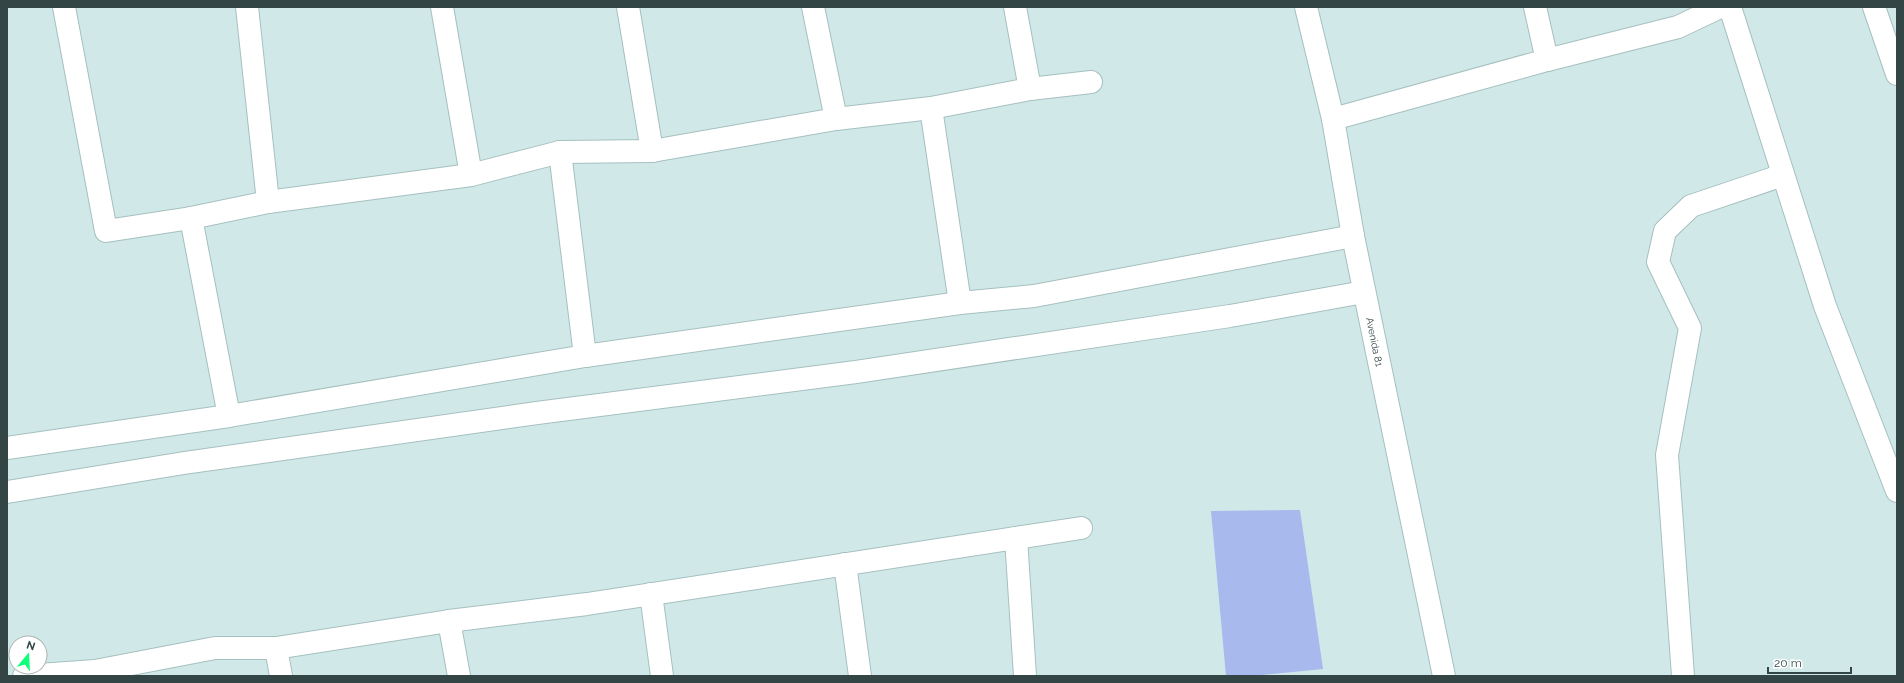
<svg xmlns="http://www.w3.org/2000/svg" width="1904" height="683" font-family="Raleway,sans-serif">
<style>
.residential{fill:#d1e8e8;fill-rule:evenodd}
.green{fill:#a7b9ed}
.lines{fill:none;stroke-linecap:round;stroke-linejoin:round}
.minor-casing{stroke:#a5c0bf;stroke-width:24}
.minor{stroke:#fff;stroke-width:22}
.labels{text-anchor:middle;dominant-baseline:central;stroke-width:3;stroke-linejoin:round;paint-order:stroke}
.street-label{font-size:10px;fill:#334645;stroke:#fff}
</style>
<rect width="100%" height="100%" fill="#e3f4f4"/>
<!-- residential -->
<path class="residential" d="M7 7H1897V676H7ZM16 643H40V667H16Z"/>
<!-- green -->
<path class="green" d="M1300 510 1323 669 1251 676H1226L1211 511Z"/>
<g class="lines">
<!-- minor casing -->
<g class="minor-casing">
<g id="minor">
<path d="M64 7 106 231 191 218 268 202 471 175 560 152 652 151 836 119 931 108 1030 89 1091 82"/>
<path d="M247 7 268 202"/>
<path d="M442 7 471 175"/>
<path d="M628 7 652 151"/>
<path d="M813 7 836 119"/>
<path d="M1015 7 1030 89"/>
<path id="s1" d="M1306 7 1333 119 1353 236 1444 676"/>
<path d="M1535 7 1547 60"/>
<path d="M1730 7 1825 306 1897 491"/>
<path d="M1874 7 1897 74"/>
<path d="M931 108 960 303"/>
<path d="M1333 119 1547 60 1678 27 1720 7"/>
<path d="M560 152 585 356"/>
<path d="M191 218 229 416"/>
<path d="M7 448 229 416 585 356 960 303 1034 296 1353 236"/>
<path d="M7 492 184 463 537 413 856 372 1230 316 1364 292"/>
<path d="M1016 538 1025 676"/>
<path d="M845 564 860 676"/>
<path d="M651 594 662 676"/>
<path d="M449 621 459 676"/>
<path d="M276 648 281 676"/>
<path d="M24 676 95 671 215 648H276L449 621 587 604 1081 528"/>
<path d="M1683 676 1667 455 1690 328 1658 262 1665 231 1691 206 1783 175"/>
</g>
</g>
<!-- minor -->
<use href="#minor" class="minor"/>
</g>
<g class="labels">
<!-- street labels -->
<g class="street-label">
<text stroke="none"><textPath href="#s1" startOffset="342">Avenida 81</textPath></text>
</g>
</g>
<!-- border -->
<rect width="1904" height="683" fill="none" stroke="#334645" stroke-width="16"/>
<!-- north arrow -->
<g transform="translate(28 655) rotate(18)"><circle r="19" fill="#ffffff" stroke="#adb5b5"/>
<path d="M0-3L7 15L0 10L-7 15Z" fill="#0fff7b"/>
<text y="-6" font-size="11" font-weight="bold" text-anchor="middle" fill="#334645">N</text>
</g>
<!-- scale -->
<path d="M1768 667v6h83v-6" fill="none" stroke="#334645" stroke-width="2"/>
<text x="1774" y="667" font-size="12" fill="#334645" stroke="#ffffff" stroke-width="3" paint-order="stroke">20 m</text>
</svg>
